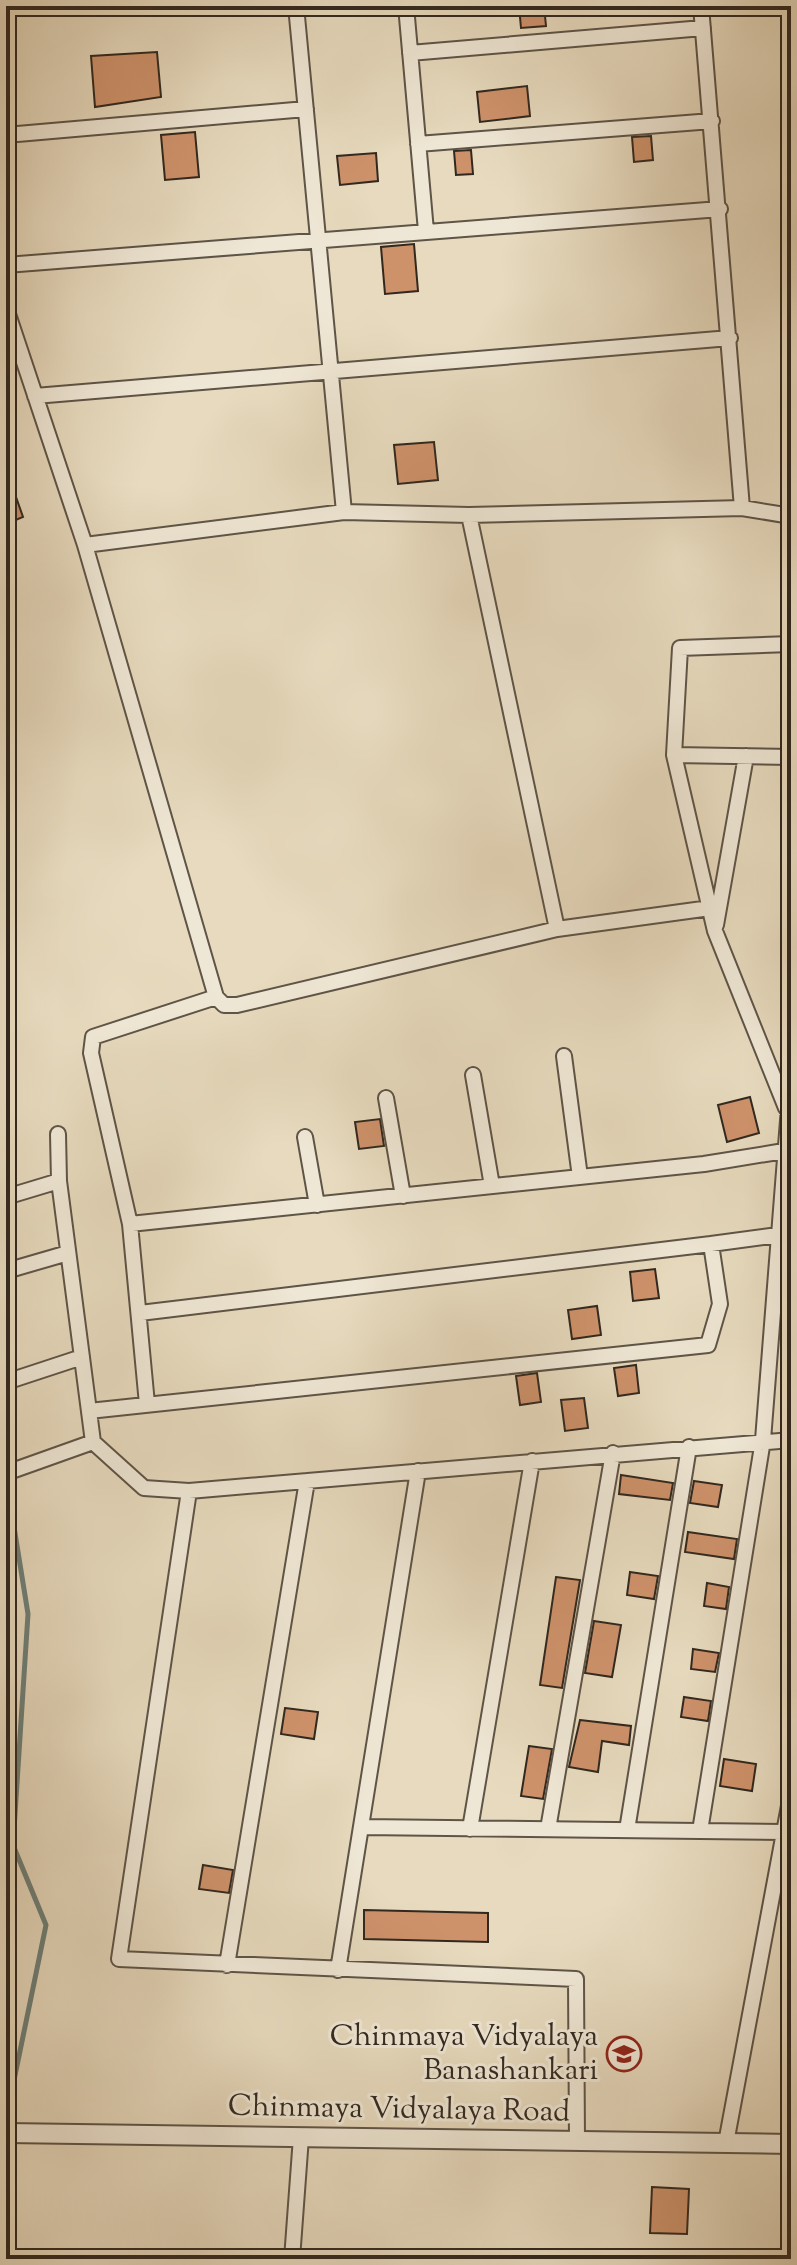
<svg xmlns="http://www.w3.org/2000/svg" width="797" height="2265" font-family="'Sorts Mill Goudy',serif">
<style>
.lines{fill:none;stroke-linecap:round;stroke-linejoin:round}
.stream{stroke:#6e8078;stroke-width:5}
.building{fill:#ce926b;stroke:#31281f;stroke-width:2}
.minor-casing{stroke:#5e5447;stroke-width:18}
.tertiary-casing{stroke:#5e5447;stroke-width:22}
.minor{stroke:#efe7d5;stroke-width:14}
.tertiary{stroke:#efe7d5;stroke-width:18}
.labels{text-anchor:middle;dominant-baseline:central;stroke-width:6;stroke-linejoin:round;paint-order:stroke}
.poi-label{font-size:30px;fill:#31281f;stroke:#efe7d5;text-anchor:end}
.street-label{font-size:30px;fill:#31281f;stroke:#efe7d5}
</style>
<rect width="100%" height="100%" fill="#e7dabe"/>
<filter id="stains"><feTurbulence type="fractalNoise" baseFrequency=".0025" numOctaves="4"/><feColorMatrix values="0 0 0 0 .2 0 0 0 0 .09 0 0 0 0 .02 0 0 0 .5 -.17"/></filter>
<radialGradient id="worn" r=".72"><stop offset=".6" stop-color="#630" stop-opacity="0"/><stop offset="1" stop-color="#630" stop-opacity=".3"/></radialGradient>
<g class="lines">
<!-- stream -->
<path class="stream" d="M6 2119 46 1925 13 1845 28 1614 10 1502"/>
</g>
<!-- building -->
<path class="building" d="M519 6H544L546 26 521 28Z
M157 52 161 97 95 107 91 56Z
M527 86 530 116 480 122 477 92Z
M195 132 199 177 165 180 161 135Z
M651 136 653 160 634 162 632 137Z
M471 150 473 174 456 175 454 151Z
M376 153 378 181 340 185 337 156Z
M414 244 418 291 385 294 381 247Z
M434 442 438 480 398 484 394 445Z
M8 474 23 517 6 524V475Z
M750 1097 759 1133 727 1142 718 1105Z
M380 1119 384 1146 359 1149 355 1122Z
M655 1269 659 1298 633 1301 630 1272Z
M597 1306 601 1335 572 1339 568 1310Z
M636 1365 639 1393 618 1396 614 1368Z
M537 1373 541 1402 520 1405 516 1376Z
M584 1398 588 1428 565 1431 561 1400Z
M621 1475 673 1483 670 1500 619 1494Z
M694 1481 722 1485 718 1507 690 1503Z
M688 1532 737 1539 734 1559 685 1552Z
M630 1572 658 1576 654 1599 627 1595Z
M556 1577 580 1580 562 1688 540 1685Z
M707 1583 729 1587 726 1609 704 1606Z
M594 1621 621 1625 612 1677 585 1673Z
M693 1649 719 1653 715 1672 691 1669Z
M684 1697 711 1701 708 1721 681 1717Z
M285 1708 318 1712 314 1739 281 1734Z
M580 1720 631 1726 629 1745 602 1741 598 1772 569 1767Z
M529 1746 552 1749 543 1799 521 1796Z
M724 1759 756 1764 752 1791 720 1786Z
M203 1865 233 1870 229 1893 199 1889Z
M364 1910 488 1913V1942L364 1939Z
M652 2187 689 2189 687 2234 650 2233Z"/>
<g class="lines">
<!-- minor casing -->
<g class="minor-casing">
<path id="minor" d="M296 6 344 512
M406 6 426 231
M701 6 742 508
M410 53 703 28
M6 135 306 109
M418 144 712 121
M6 265 720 209
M6 308 85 545 344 512 469 515 742 508 791 516
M35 396 730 338
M469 515 557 929
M85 545 216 997 224 1005H237L557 929 710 908
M674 755 791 757
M716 925 746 756
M564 1056 580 1177
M473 1075 492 1186
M386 1098 403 1196
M786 1108 715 931 674 755 680 648 791 644
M58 1134 59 1181
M305 1137 317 1205
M6 1197 59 1181 93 1442
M130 1224 91 1053 93 1037 216 997
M6 1271 68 1253
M140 1313 711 1244
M6 1382 82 1357
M147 1404 130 1224 704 1164 784 1151
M89 1411 708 1345 720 1304 711 1244 778 1235
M6 1473 93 1442 144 1488 189 1491
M363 1827 784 1832
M470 1829 532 1461
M548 1829 613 1453
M627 1830 689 1447
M700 1831 763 1440 791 1082
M227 1965 307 1481
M338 1970 418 1471
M577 2141 576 1979 119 1959 189 1491 791 1440
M726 2143 791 1795
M292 2259 301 2137"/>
</g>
<!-- tertiary casing -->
<g class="tertiary-casing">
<path id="tertiary" d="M6 2133 791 2144"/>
</g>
<!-- minor -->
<use href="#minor" class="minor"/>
<!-- tertiary -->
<use href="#tertiary" class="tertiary"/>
</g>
<!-- icons -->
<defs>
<g id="school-ring" transform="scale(1.8)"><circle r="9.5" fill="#efe7d5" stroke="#8f2418" stroke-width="1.5"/><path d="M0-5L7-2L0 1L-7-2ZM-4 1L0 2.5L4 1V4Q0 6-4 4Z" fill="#8f2418"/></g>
</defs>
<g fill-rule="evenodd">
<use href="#school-ring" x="624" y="2054"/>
</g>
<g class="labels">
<!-- poi labels -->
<g class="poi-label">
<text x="598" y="2037">Chinmaya Vidyalaya<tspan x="598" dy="34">Banashankari</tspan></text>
</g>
<!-- street labels -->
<g class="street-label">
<text transform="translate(399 2110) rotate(1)">Chinmaya Vidyalaya Road</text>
</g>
</g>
<!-- margin -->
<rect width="797" height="2265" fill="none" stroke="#e7dabe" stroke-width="32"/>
<rect x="8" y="8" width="781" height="2249" fill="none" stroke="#31281f" stroke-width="4"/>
<rect x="16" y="16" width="765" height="2233" fill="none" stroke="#31281f" stroke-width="2"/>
<rect width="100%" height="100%" filter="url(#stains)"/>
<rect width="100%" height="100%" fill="url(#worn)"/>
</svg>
